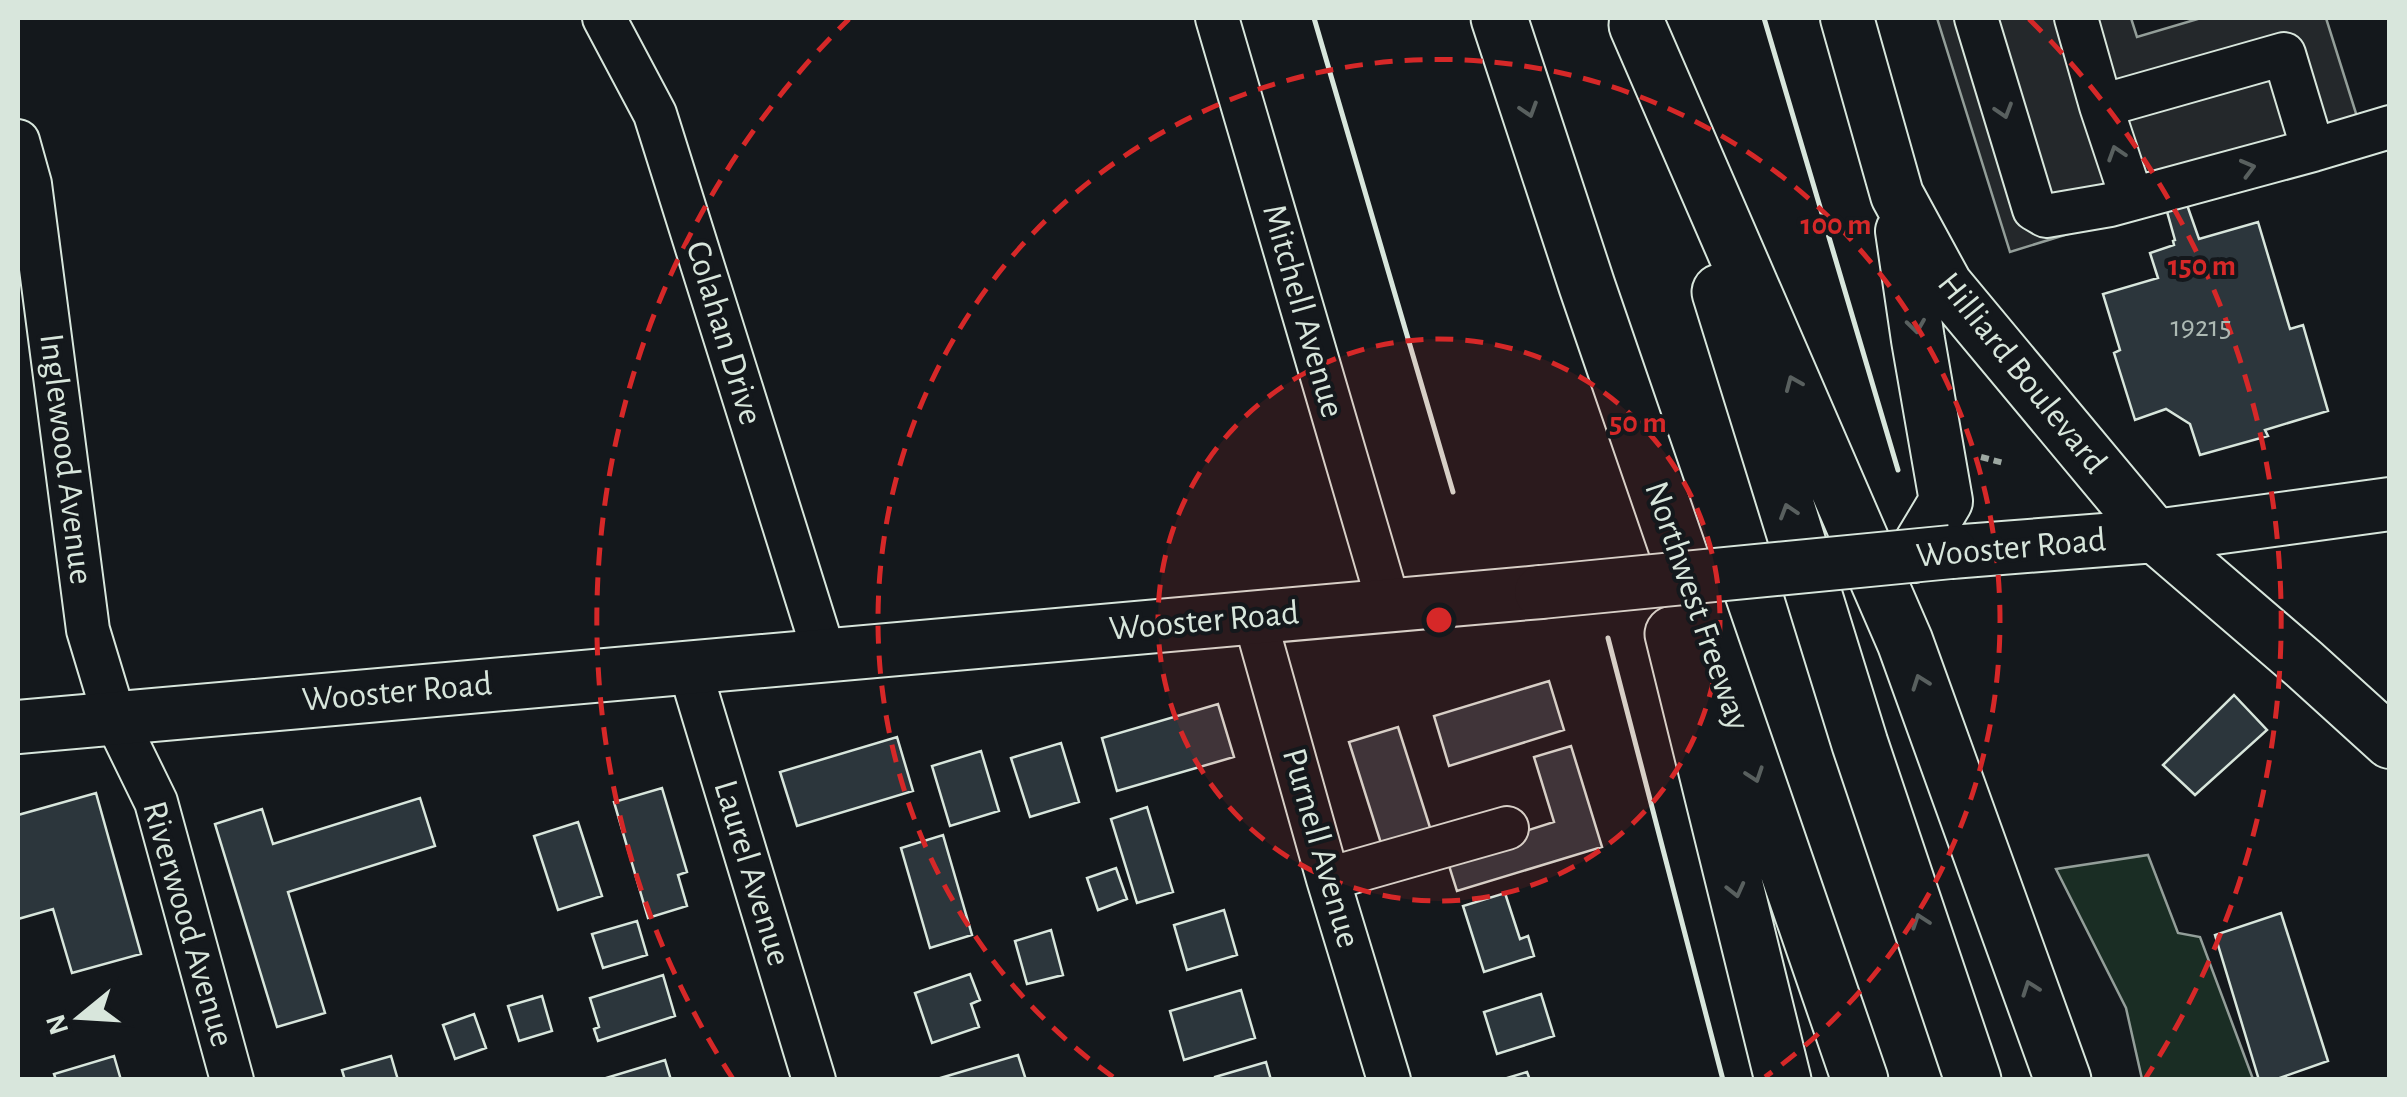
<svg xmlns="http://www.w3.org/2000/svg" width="2407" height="1097" font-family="'Alegreya Sans',sans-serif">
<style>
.green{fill:#1a2d24;stroke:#939e99;stroke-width:2.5}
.parking{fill:#24282b;stroke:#939e99;stroke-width:2.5}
.building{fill:#2c363c;stroke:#d8e6dc;stroke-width:2.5}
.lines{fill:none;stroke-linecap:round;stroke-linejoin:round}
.minor-casing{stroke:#d8e6dc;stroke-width:46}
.major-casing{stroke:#d8e6dc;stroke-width:56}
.highway-casing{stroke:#d8e6dc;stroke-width:59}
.path{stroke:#9da8a2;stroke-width:6;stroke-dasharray:8 5;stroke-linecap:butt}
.minor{stroke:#14181c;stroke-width:42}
.major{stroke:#14181c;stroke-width:52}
.highway{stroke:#14181c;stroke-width:55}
.major-bridge-casing{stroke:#d8e6dc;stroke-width:56;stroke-linecap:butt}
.major-bridge{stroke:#14181c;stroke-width:52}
.wall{stroke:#d8e6dc;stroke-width:5}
.oneway{stroke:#59605f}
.ring{fill:none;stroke:#d62828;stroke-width:5;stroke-dasharray:18 12}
.labels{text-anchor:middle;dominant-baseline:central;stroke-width:8;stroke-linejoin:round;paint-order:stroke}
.number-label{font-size:30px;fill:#adbab4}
.street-label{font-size:35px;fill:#d8e6dc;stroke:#14181c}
.centre{fill:#d62828;stroke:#14181c;stroke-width:5}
.ring-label{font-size:30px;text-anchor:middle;font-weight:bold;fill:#d62828;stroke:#14181c;stroke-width:8;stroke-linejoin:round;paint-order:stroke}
</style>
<rect width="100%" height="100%" fill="#14181c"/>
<!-- green -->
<path class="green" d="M2148 855 2178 933 2200 937 2253 1079H2142L2126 1008 2056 869Z"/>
<!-- parking -->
<path class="parking" d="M1937 18H2131L2137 37 2201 18H2326L2365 142 2010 252Z"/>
<!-- building -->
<path class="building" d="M2186 202 2199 239 2258 222 2290 329 2303 325 2328 411 2265 430 2268 436 2200 455 2190 424 2166 409 2135 420 2114 353 2120 350 2103 294 2158 278 2150 253 2174 245 2173 241 2175 240 2166 208Z
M1549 681 1564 730 1449 766 1434 716Z
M2234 695 2267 730 2195 795 2163 765Z
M1218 704 1234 757 1117 791 1102 738Z
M1398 727 1434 840 1385 856 1349 742Z
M897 737 913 791 797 826 780 772Z
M1061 743 1079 802 1030 817 1011 758Z
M1571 746 1602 847 1457 891 1446 856 1554 822 1534 757Z
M981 751 999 811 950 826 932 766Z
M662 788 687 872 678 875 687 906 648 918 614 802Z
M96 793 141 954 72 973 53 909 18 919V815Z
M420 798 435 846 288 892 325 1013 277 1027 215 824 262 809 273 844Z
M1147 807 1173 892 1137 903 1111 819Z
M578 822 602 896 558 910 534 836Z
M943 835 972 935 930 948 901 848Z
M1116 868 1127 899 1098 910 1087 878Z
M1505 893 1520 939 1528 936 1534 956 1484 972 1463 906Z
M1224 910 1237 955 1187 970 1174 925Z
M2281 913 2328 1061 2274 1080H2259L2215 935Z
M637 921 647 955 603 968 592 934Z
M1051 930 1063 975 1027 984 1015 941Z
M970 974 980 1000 971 1004 979 1027 932 1043 915 993Z
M663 975 675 1016 598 1041 594 1029 599 1027 590 998Z
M1241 990 1255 1038 1184 1060 1170 1011Z
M1541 994 1554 1036 1497 1054 1484 1012Z
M542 996 552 1031 519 1041 508 1006Z
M474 1014 486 1048 455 1059 443 1025Z
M1018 1055 1026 1080H937V1079Z
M114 1056 121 1080H56L54 1074Z
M391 1056 398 1080H345L342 1070Z
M665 1060 671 1080H607L606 1078Z
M1266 1062 1271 1080H1215V1077Z
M1527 1072 1530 1080H1504V1079Z"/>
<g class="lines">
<!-- minor casing -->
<g class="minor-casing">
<path id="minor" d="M604 18 655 114 825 656
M1217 18 1389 605
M1976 18 2034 209 2046 216 2110 205 2313 150 2284 54 2101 106 2076 18
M2101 106 2132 199
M18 141 30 184 88 630 114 716 156 802 232 1080
M2313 150 2390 127
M1254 616 1328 879 1389 1080
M689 667 814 1080
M1328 879 1507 828"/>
</g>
<!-- major casing -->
<g class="major-casing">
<path id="major" d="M1847 18 1897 195 1946 285 2155 536 2304 664 2390 742
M1902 231 1918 340 1946 501 1913 556
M1951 552 2155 536 2390 504
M18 727 1541 592"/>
</g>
<!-- highway casing -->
<g class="highway-casing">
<path id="highway" d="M1499 18 1587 286 1860 1080
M1637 25 1905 642 2063 1080
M1720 292 1860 744 1973 1080
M1673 634 1783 1080"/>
</g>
<!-- path -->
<path class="path" d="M1981 457 2004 463"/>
<!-- minor -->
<use href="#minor" class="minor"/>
<!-- major -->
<use href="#major" class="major"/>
<!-- highway -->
<use href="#highway" class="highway"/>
<!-- major-bridge casing -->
<g class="major-bridge-casing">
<path id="major-bridge" d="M1541 592 1951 552"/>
</g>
<!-- major-bridge -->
<use href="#major-bridge" class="major-bridge"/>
<!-- wall -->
<path class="wall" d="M1314 18 1453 492
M1764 18 1898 470
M1608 638 1723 1080"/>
</g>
<!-- one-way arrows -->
<defs><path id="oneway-chevron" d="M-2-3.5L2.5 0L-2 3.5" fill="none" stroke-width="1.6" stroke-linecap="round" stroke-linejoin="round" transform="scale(2.5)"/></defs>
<g class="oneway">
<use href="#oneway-chevron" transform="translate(1529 110) rotate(72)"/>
<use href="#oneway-chevron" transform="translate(2004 111) rotate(73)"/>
<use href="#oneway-chevron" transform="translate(2116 153) rotate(-108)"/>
<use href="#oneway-chevron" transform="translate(2248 168) rotate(-15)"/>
<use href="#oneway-chevron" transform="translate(1916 326) rotate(82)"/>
<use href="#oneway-chevron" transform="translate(1793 383) rotate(-113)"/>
<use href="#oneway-chevron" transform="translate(1788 511) rotate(-107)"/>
<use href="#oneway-chevron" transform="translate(1920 682) rotate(-110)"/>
<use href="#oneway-chevron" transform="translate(1755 775) rotate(71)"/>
<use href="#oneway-chevron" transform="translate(1736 890) rotate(76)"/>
<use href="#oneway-chevron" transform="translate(1920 921) rotate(-109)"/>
<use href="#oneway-chevron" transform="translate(2030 988) rotate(-110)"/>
</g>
<!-- distance rings -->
<circle cx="1439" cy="620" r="281" fill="#d62828" fill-opacity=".12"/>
<g class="ring">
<circle cx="1439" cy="620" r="281"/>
<path d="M1113 1077A561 561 0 1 1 1765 1077"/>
<path d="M733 1079A842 842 0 0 1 849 19M2029 19A842 842 0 0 1 2145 1079"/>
</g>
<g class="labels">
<!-- number labels -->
<g class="number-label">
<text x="2201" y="327">19215</text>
</g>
<!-- street labels -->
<g class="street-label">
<text transform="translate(1303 311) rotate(74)">Mitchell Avenue</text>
<text transform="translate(724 333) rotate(73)">Colahan Drive</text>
<text transform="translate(2022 373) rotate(51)">Hilliard Boulevard</text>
<text transform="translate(66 459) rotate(83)">Inglewood Avenue</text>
<text transform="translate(2011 548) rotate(-5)">Wooster Road</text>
<text transform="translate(1697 606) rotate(71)">Northwest Freeway</text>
<text transform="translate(1204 621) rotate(-5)">Wooster Road</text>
<text transform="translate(397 692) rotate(-5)">Wooster Road</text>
<text transform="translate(1321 848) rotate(74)">Purnell Avenue</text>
<text transform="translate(752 873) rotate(73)">Laurel Avenue</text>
<text transform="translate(188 924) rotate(74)">Riverwood Avenue</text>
</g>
</g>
<circle cx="1439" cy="620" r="15" class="centre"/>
<g class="ring-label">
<text x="1836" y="234">100 m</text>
<text x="2202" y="275">150 m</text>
<text x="1638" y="432">50 m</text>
</g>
<!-- border -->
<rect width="2407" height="1097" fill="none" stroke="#d8e6dc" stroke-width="40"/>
<!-- north arrow -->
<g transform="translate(80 1017) rotate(252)" stroke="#14181c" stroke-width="8" paint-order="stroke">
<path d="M0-8L18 38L0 25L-18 38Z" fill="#d8e6dc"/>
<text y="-15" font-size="28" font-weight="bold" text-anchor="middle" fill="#d8e6dc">N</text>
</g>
</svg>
